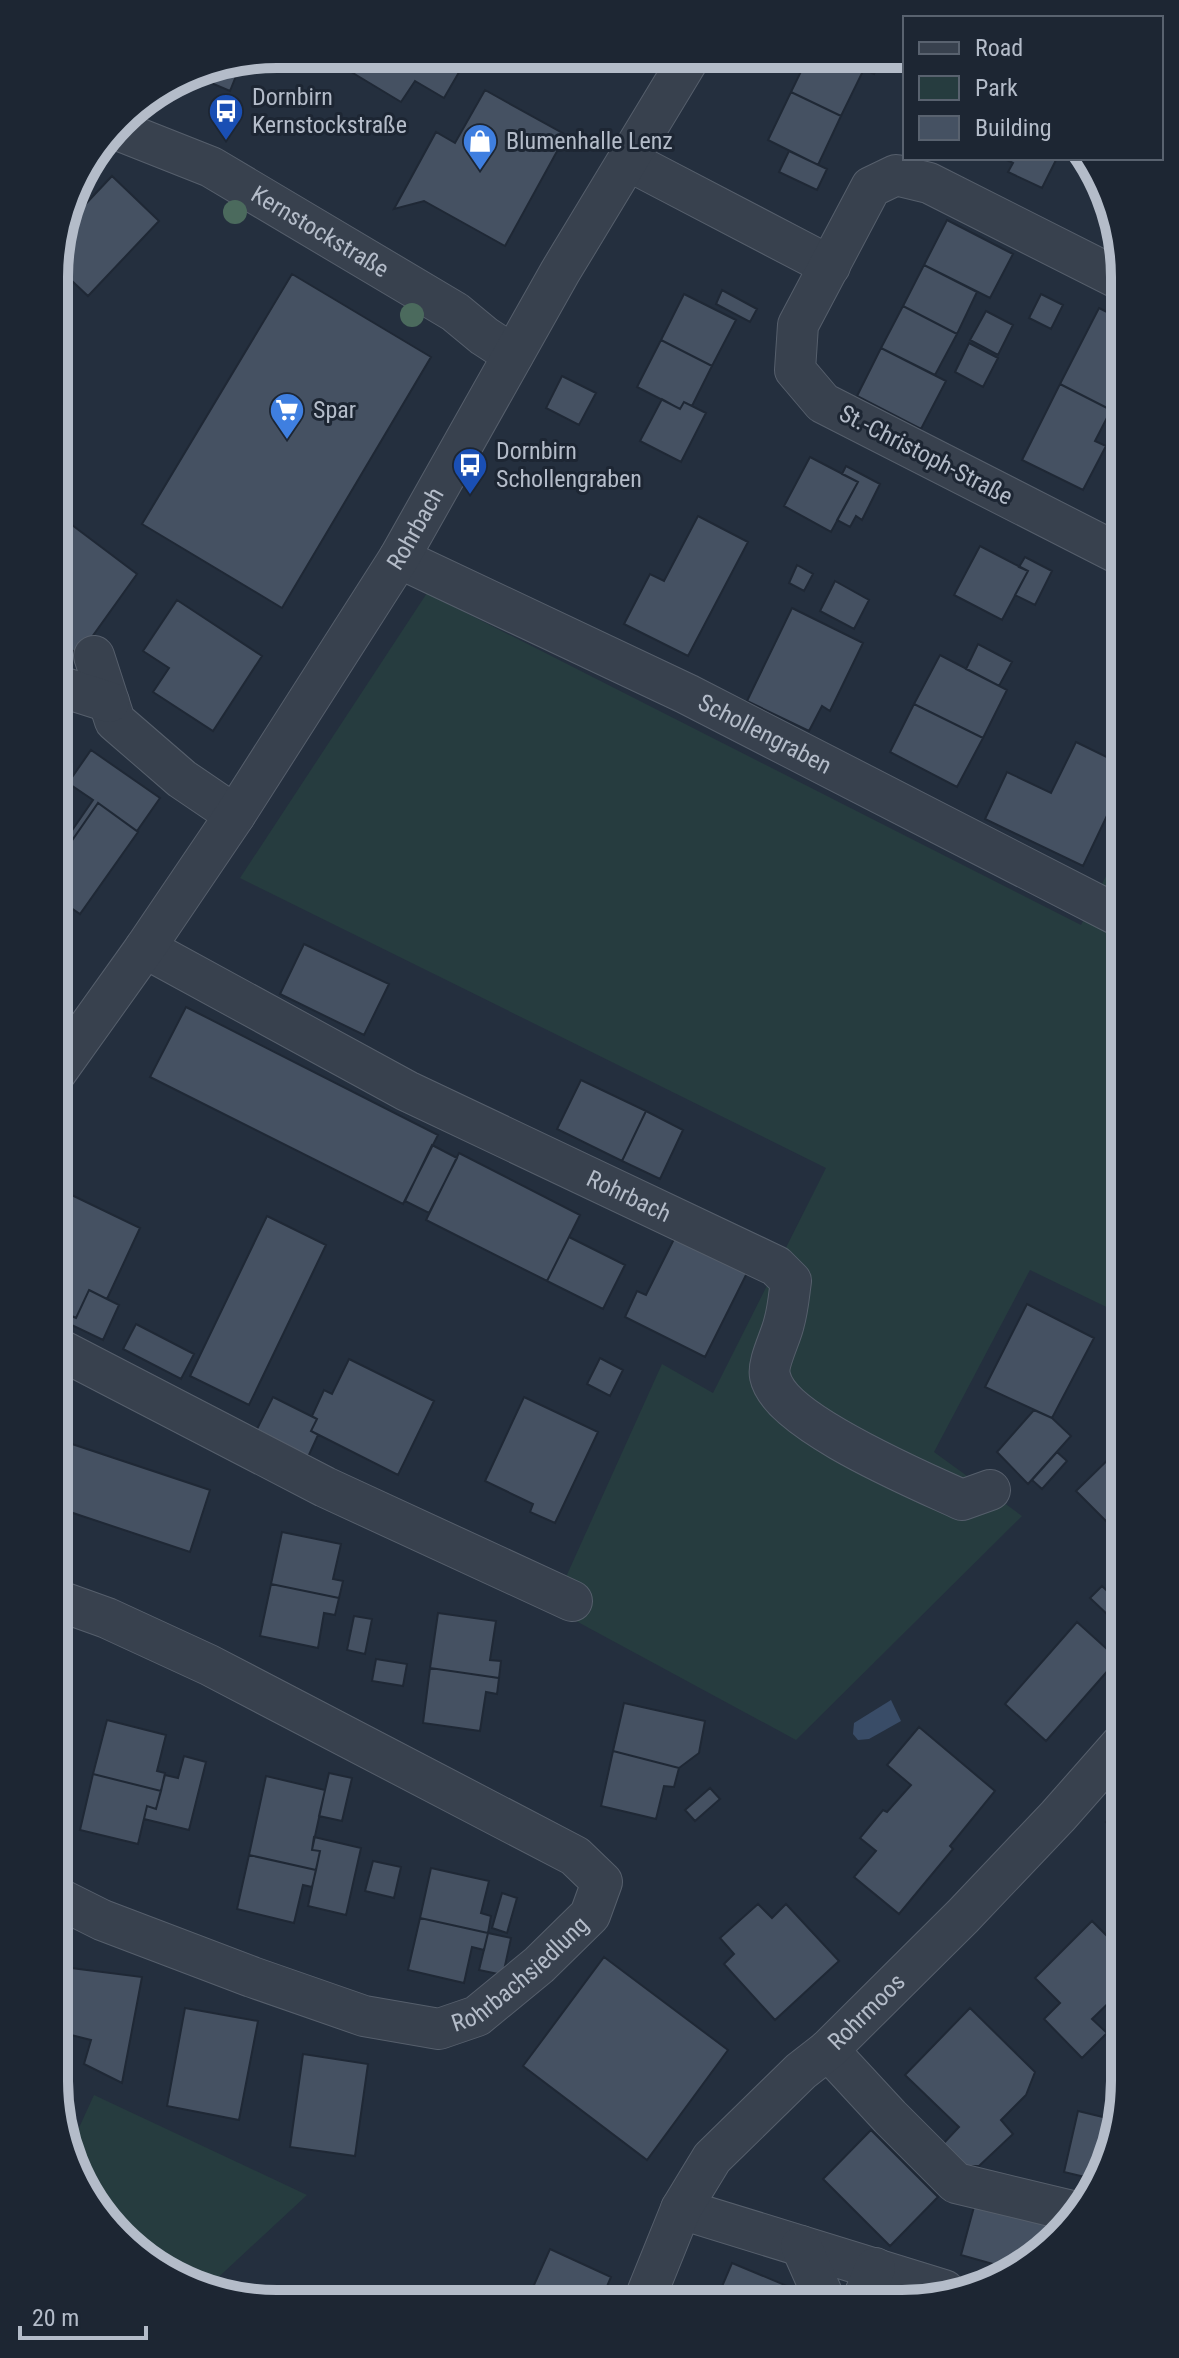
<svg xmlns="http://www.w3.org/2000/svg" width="1179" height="2358" font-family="'Roboto Condensed',sans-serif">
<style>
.green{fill:#263c3f}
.water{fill:#394c67}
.building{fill:#455162;stroke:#1f2835;stroke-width:2}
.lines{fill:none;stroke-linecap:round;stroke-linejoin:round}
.minor-casing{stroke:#565f6c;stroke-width:42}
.minor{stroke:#38414e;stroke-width:40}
.tree{fill:#4b6a5d}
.labels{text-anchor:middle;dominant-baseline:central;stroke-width:6;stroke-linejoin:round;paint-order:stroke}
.poi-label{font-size:24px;fill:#b4bcc9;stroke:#1d2633;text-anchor:start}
.street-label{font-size:24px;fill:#b4bcc9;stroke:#1d2633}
.rim{fill:none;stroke:#b4bcc9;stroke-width:10}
</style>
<rect width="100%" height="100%" fill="#242f3e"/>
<!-- green -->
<path class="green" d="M427 593 1081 925 1125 839V1316L1030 1270 934 1452 1022 1516 796 1740 552 1608 662 1364 713 1393 826 1168 240 878Z
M94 2095 307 2195 210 2285 130 2249 67 2154Z"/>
<!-- water -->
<path class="water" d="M891 1700 901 1721 869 1739 858 1740 853 1734 854 1723Z"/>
<!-- building -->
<path class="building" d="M344 54 469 55 444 98 415 81 401 102 338 64Z
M808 57 840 58 864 69 841 116 791 92Z
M840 58H882L874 74Z
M242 61 230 91 190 74 192 71Z
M485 90 566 135 505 246 424 201 394 209 436 132 455 143Z
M791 92 841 116 818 165 768 140Z
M789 151 827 169 817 190 779 172Z
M1003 158H1057L1042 188 1008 172 1013 163Z
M112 176 159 221 88 296 56 266V248L62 229Z
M947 220 1013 254 990 298 924 265Z
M924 265 977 292 957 334 903 306Z
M292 274 431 357 282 608 142 524Z
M722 290 757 309 750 322 716 304Z
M684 294 736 320 712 366 661 340Z
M1041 294 1063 305 1051 329 1029 318Z
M903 306 957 334 935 375 881 348Z
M1099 308 1125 321V382L1111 410 1060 384Z
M986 311 1013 325 998 355 970 340Z
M661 340 712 366 692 406 684 402 680 409 637 387Z
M969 343 998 358 983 387 955 372Z
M881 348 946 381 921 429 857 396Z
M562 376 596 393 579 425 546 408Z
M1060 384 1111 410 1095 441 1106 446 1083 490 1022 460Z
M662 399 680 409 684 402 706 413 681 462 640 441Z
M810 457 858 482 831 532 784 506Z
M846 466 880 484 862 520 856 516 850 527 837 520 858 482 842 474Z
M698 516 748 542 688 656 624 624 650 574 664 581Z
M68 522 137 574 79 655 55 638 56 539Z
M980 546 1028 571 1002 620 954 595Z
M1025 557 1052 571 1035 605 1015 595 1028 571 1019 567Z
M797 565 813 574 804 591 789 583Z
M835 581 869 600 854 629 820 611Z
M177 600 262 656 213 731 153 692 169 668 143 651Z
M792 608 863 643 830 711 822 706 809 731 747 701Z
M978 644 1012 662 999 686 966 669Z
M940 655 1007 690 983 738 914 704Z
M914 704 983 738 957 787 890 752Z
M1076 742 1125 766V778L1083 866 985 819 1007 772 1051 793Z
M91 750 160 798 137 831 98 803 55 865V855L93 800 68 783Z
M98 803 138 832 80 914 55 897V865Z
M304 944 389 984 364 1035 280 994Z
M186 1007 438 1135 403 1204 150 1077Z
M581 1080 646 1111 622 1161 557 1129Z
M646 1111 683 1130 660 1179 622 1161Z
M432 1145 457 1158 429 1213 405 1201Z
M459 1153 580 1215 547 1281 426 1220Z
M55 1187 140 1228 107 1299 89 1290 76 1318 55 1308Z
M267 1216 326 1245 249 1405 190 1376Z
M678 1231 750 1267 705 1357 625 1317 637 1291 646 1295Z
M569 1237 625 1265 603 1309 547 1281Z
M89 1290 119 1305 103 1340 61 1320 64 1313 76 1318Z
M1027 1304 1094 1338 1052 1418 985 1387Z
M136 1324 194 1354 181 1379 123 1349Z
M600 1358 623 1370 610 1396 587 1384Z
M349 1359 434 1401 398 1475 311 1431 317 1419 312 1416 324 1390 332 1394Z
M273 1397 317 1419 311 1431 318 1435 308 1457 256 1431Z
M524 1397 598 1432 555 1523 530 1512 533 1504 485 1481Z
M1034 1410 1052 1418 1071 1436 1028 1484 997 1452Z
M60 1440 210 1490 190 1552 55 1507V1456Z
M1125 1443V1534L1122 1537 1076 1491Z
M1057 1452 1067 1461 1042 1489 1032 1480Z
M282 1532 341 1544 333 1579 343 1581 339 1598 271 1584Z
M271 1584 339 1598 335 1615 324 1613 318 1648 260 1636Z
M1102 1586 1121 1604 1109 1616 1090 1598Z
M438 1613 496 1621 490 1660 501 1661 499 1678 430 1668Z
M354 1616 372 1619 365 1654 347 1650Z
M1077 1622 1118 1659 1046 1741 1005 1704Z
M376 1659 407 1664 403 1686 372 1681Z
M430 1668 499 1678 497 1694 486 1692 480 1731 423 1723Z
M624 1703 705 1721 699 1753 679 1768 613 1751Z
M107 1720 166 1735 157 1771 165 1773 161 1791 93 1774Z
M919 1727 995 1791 950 1846 953 1849 899 1914 854 1877 876 1851 860 1838 883 1810 887 1812 911 1785 887 1765Z
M613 1751 679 1768 674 1787 664 1786 656 1819 601 1806Z
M184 1756 206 1762 189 1830 144 1819 147 1806 156 1809 165 1775 178 1778Z
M329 1773 352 1778 342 1821 319 1816Z
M93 1774 161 1791 156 1809 147 1806 138 1844 80 1830Z
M266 1776 325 1790 312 1850 320 1851 316 1870 249 1855Z
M710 1788 720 1799 695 1821 685 1810Z
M1125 1806V1843L1106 1822Z
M314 1837 361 1848 346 1915 308 1906 320 1851 312 1850Z
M249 1855 316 1870 312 1887 303 1885 294 1923 237 1909Z
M373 1861 401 1867 394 1898 365 1891Z
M431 1868 489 1881 481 1913 491 1916 488 1933 420 1918Z
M502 1893 517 1898 507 1933 492 1928Z
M758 1904 772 1918 786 1904 839 1961 775 2020 724 1964 734 1954 720 1938Z
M420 1918 488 1933 484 1950 472 1947 464 1983 408 1970Z
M1092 1921 1125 1954V1987L1092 2019 1107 2033 1082 2058 1044 2019 1060 2003 1035 1978Z
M488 1933 511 1938 503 1975 479 1970Z
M604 1957 728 2050 647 2160 523 2066Z
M71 1968 142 1977 122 2083 84 2064 91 2040 59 2032Z
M185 2008 258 2021 239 2120 167 2106Z
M970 2008 1035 2072 1026 2095 1001 2120 1013 2134 979 2166H966L943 2144 959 2127 905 2075Z
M303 2054 368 2064 355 2156 290 2147Z
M1110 2105 1120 2108 1087 2196 1081 2195 1085 2177 1064 2172 1078 2111 1107 2118Z
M871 2130 938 2197 890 2246 823 2179Z
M975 2203 1048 2223 1046 2230 1057 2233 1007 2268 961 2255Z
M550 2249 611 2277 600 2303H526Z
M732 2263 811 2296 808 2304 715 2303Z
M240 2283 262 2302H247L230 2294Z"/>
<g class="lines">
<!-- minor casing -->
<g class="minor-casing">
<g id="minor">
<path id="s1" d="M115 129 211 167 455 312 484 336 513 355"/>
<path d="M629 161 830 266"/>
<path d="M1125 557 823 403 795 370 798 325 871 187 896 175 929 183 1125 282"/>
<path id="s2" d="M399 558 687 694 1125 919"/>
<path d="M94 656 115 721 182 779 235 815"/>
<path d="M55 690 65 688 109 702"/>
<path id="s3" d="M145 948 407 1091 776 1266 791 1281C789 1295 788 1309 784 1323 781 1337 767 1363 770 1376 779 1422 919 1480 962 1500L990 1490"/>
<path id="s4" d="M55 1074 145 948 235 815 399 558 560 272 690 57"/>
<path d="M55 1347 325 1487 572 1601"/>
<path id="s5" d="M54 1896 102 1920 252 1977 364 2016 439 2029 477 2016 539 1965 590 1915 602 1882 575 1856 209 1665 107 1618 54 1599"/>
<path d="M828 2050 890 2117 956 2183 1080 2213"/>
<path d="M681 2209 944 2290"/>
<path d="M801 2246 821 2291 815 2304"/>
<path id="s6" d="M643 2303 681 2209 712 2158 801 2071 828 2050 963 1916 1058 1816 1125 1740"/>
<path d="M861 2304 875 2268"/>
</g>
</g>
<!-- minor -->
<use href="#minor" class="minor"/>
</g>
<!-- trees -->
<g class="tree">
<circle cx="235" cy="212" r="12"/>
<circle cx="412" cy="315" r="12"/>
</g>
<!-- icons -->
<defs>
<g id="bus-pin" transform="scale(1.8)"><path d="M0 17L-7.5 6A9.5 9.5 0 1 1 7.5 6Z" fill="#1a4fb4" stroke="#1d2633"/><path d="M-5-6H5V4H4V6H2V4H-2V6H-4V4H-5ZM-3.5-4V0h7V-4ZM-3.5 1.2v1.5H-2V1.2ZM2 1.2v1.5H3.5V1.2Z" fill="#fff"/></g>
<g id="shop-pin" transform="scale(1.8)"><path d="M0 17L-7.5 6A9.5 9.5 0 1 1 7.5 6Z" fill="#3f7fe0" stroke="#1d2633"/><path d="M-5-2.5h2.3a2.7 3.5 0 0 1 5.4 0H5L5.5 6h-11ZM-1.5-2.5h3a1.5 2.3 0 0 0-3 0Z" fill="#fff"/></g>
<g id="supermarket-pin" transform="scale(1.8)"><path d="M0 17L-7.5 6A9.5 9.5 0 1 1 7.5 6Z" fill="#3f7fe0" stroke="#1d2633"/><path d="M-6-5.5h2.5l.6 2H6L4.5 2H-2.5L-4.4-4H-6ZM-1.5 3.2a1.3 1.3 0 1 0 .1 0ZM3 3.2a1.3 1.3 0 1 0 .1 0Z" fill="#fff"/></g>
</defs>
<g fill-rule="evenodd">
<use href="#bus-pin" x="226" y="111"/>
<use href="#shop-pin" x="480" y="141"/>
<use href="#supermarket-pin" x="287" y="410"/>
<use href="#bus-pin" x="470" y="465"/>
</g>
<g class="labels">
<!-- poi labels -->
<g class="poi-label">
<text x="252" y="97">Dornbirn<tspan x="252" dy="28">Kernstockstraße</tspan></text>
<text x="506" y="141">Blumenhalle Lenz</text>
<text x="313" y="410">Spar</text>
<text x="496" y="451">Dornbirn<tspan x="496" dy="28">Schollengraben</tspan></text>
</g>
<!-- street labels -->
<g class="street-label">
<text stroke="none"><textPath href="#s1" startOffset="230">Kernstockstraße</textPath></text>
<text transform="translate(926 455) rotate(27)">St.-Christoph-Straße</text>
<text stroke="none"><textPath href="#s4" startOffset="654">Rohrbach</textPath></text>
<text stroke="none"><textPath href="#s2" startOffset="406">Schollengraben</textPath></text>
<text stroke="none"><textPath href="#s3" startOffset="544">Rohrbach</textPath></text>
<text stroke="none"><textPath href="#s5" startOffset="508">Rohrbachsiedlung</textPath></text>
<text stroke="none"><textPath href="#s6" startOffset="374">Rohrmoos</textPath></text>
</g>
</g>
<!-- crop -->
<path d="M0 0H1179V2358H0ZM277 68H902A209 209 0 0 1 1111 277V2081A209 209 0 0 1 902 2290H277A209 209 0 0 1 68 2081V277A209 209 0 0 1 277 68Z" fill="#1d2633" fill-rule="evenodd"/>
<path class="rim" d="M277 68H902A209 209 0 0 1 1111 277V2081A209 209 0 0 1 902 2290H277A209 209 0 0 1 68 2081V277A209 209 0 0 1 277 68Z"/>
<!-- legend -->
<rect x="903" y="16" width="260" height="144" fill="#1d2633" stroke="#59626f" stroke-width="2"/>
<rect x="919" y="42" width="40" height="12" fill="#38414e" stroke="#59626f" stroke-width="2"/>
<text x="975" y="56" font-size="24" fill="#b4bcc9">Road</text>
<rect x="919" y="76" width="40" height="24" fill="#263c3f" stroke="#59626f" stroke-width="2"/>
<text x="975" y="96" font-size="24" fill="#b4bcc9">Park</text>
<rect x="919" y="116" width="40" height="24" fill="#455162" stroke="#59626f" stroke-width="2"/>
<text x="975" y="136" font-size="24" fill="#b4bcc9">Building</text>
<!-- scale -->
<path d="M20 2326v12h126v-12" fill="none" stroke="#b4bcc9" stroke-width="4"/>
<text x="32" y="2326" font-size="24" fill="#b4bcc9" stroke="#1d2633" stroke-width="6" paint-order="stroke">20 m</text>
</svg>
